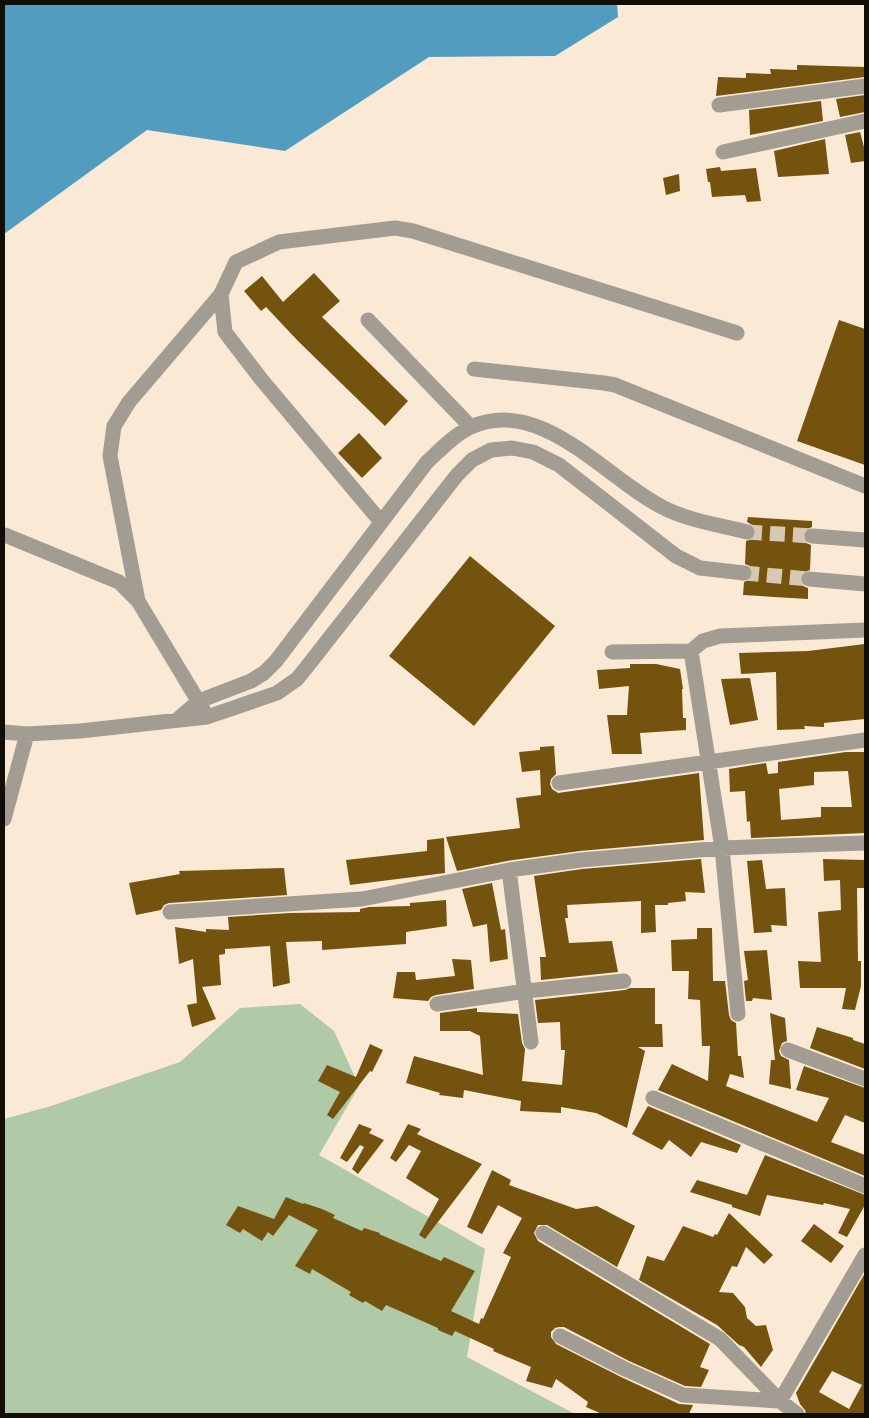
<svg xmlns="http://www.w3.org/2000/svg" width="869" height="1418" font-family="Spectral,serif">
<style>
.green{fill:#b0c9a6}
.water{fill:#529dbf}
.building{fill:#74530f;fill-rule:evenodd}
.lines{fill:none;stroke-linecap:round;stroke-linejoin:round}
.minor-tunnel{stroke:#d7c8b5;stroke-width:15;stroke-dasharray:15 8;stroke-linecap:butt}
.minor{stroke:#a39c93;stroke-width:15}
</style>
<rect width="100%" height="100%" fill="#fae9d4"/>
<!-- green -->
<path class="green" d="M300 1004 334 1031 359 1086 319 1155 485 1249 467 1357 575 1414H4V1119L51 1106 180 1062 240 1008Z"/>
<!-- water -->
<path class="water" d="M4 4H617L618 17 555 56 429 57 285 151 147 130 4 234Z"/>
<!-- building -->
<path class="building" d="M797 65 865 67V77L716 96 718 77 746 78V73L771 74 770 69 797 70Z
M865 95V112L840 117 836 99Z
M821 101 823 121 750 135 749 110Z
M860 132 865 151V161L851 163 845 135Z
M825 139 829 174 778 177 774 151Z
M720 167 721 171 756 168 761 201 747 202 745 195 712 197 710 182H708L706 169Z
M679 174 680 191 666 195 663 178Z
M314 273 340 301 322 317 408 401 385 426 298 341 266 307 261 311 244 291 262 276 283 302Z
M839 320 865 329V465L797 441Z
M359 433 382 458 362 478 338 453Z
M748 517 812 521V527L805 530 803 536 806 543 811 545 810 570 802 573 800 579 803 586 808 588V599L743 595 744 582 751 579 753 574 750 566 745 564 746 541 753 539 756 534 754 526 747 522Z
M470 556 555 626 474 726 389 656Z
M865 644V719L824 723V727L804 726 805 729 777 730 776 672 741 674 739 653 808 651Z
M630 664H656L680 669 683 689H682L683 718H686V730L640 733 642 754H612L607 715H627L629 686 599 689 597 670 630 668Z
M750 678 758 720 730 725 721 679Z
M554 746 556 774 551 779 550 784 552 789 558 793 699 773 704 840 580 851 507 861 457 871 446 837 520 828 516 798 541 795 540 770 522 772 519 752 540 750V747Z
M846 752H865V833L751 838 750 821 747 822 745 791 730 792 729 769 766 763 768 774 778 773V762ZM848 771 852 807H821V817L781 820 779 789 814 785V772Z
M444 838 445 873 350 885 346 860 427 851V840Z
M701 859 705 893 685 892 686 901 668 903V905H655L656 932 641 933V901L567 905 568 918H565L569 943 612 941 618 972 541 980 540 957H546L534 876 582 869Z
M823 859 865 860V888H857L858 961H861V986L855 1010 842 1009 846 988H800L798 961 821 962 818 912 841 910 840 880 824 881Z
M762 860 766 889 785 888 787 926 771 925 772 932 754 933 747 861Z
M284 868 287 895 169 903 164 905 161 910 136 915 129 883 180 874 179 871Z
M492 883 501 930 505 929 508 959 490 962 487 924 473 927 462 889Z
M446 900 447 926 406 932V944L322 950V941L286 942 290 983 273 987 270 946 225 949V954L219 955 221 985 202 987 216 1019 192 1027 187 1005 197 1003 193 959 179 964 175 927 206 932V929L229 930 228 917 290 913 360 912V909L369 907 410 906V903Z
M697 928H712L713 981H725L729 1015 731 1020 736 1023 738 1056H741L744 1078 730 1074 726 1086 817 1122 829 1098 796 1090 804 1066 865 1088V1123L845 1115 831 1142 865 1155V1176L658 1090 672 1064 708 1081 710 1046H702L700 1000 688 999 689 971H672L671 940 697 939Z
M767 950 772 1000 753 998 752 1001H746L744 981 748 980 744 951Z
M452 959 471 960 474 989 436 995 431 997 428 1001 393 998 397 972H415L416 980 455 976Z
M630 988H655V1024H662L663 1047H638L645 1051 627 1128 596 1113 561 1107V1113L520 1111 521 1101 464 1090 463 1098 439 1095 440 1093 406 1083 414 1056 483 1075 480 1036 470 1031H440V1013L477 1008V1012L518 1014 522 1043 525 1049 522 1081 562 1085 565 1050H561L560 1022 538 1023 535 1000 625 990Z
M770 1013 785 1018 787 1041 782 1043 779 1051 781 1056 789 1060 791 1089 769 1084 771 1060H775Z
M817 1027 853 1038V1040L865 1044V1069L810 1048Z
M370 1044 383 1050 372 1072 370 1071 333 1119 327 1115 340 1092 318 1081 327 1065 356 1077Z
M648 1106 741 1145 737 1153 701 1142 691 1157 669 1140 662 1150 632 1134Z
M359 1124 372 1129 369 1133 384 1140 358 1174 352 1169 364 1147 360 1145 347 1162 340 1158Z
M408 1124 421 1129 417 1134 482 1164 425 1239 419 1235 439 1199 406 1178 421 1151 409 1145 396 1162 390 1158Z
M765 1155 865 1195V1205L847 1237 838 1233 850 1209 824 1203 823 1205 767 1195 760 1216 732 1207V1205L690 1192 697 1180 747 1195Z
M492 1170 511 1180 509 1185 576 1209 597 1206 635 1226 617 1267 547 1225H538L534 1233 538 1241 710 1344 700 1367 709 1370 701 1387 685 1386 629 1361 564 1327H559L555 1328 551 1332V1337L556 1344 621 1377 679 1404 693 1405 689 1414H602L586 1407 588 1402 556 1379 552 1388 526 1381 531 1367 493 1351 494 1349 455 1331 452 1336 438 1330V1328L386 1305 382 1311 365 1301 363 1303 349 1295 351 1292 312 1269 310 1274 295 1266 318 1230 289 1215 273 1236 268 1232 262 1241 243 1229 240 1233 226 1225 238 1206 274 1219 286 1197 303 1204 304 1203 322 1209 335 1215 333 1218 362 1231 364 1228 380 1233 379 1234 441 1261 444 1257 475 1271 451 1311 479 1324 481 1318 483 1319 511 1257 503 1253 522 1218 498 1205 482 1234 467 1227Z
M729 1213 773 1255 764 1264 746 1247 737 1267 732 1266 719 1292 733 1293 745 1307 747 1318 756 1326 766 1325 773 1350 761 1367 744 1347 739 1345 717 1325 639 1280 647 1256 664 1261 683 1226 713 1237 715 1234 717 1235Z
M814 1224 844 1246 831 1263 801 1241Z
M865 1273V1414H806L805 1410 800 1404 796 1393ZM832 1371 862 1385 849 1409 819 1392Z"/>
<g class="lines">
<!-- minor-tunnel -->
<path class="minor-tunnel" d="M747 532 812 536
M744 573 809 579"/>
<!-- minor -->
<path class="minor" d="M719 105 865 86
M723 152 865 121
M368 320 471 427
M474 369 604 383 615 385 865 486
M381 522 261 379 225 332 221 294 236 262 279 242 395 228 413 231 737 333
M5 535 119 582 138 601 203 709
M812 536 865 540
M809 579 865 584
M138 601 110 456 114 426 129 402 221 294
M691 651 722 848 738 1014
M612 652 691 651 703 641 720 636 865 630
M177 720 199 701 251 681 264 673 276 661 427 462C440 450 454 435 471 427 543 395 607 481 666 509 691 521 720 525 747 532
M4 732 27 734 80 731 207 717 277 693 297 679 306 668 457 475 472 460 491 450 512 448 533 452 559 465 676 556 700 568 744 573
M559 783 865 740
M4 819 27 734
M509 870 531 1042
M170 912 362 899 509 870 581 860 722 848 865 843
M437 1004 526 991 624 981
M788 1050 865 1079
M653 1098 865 1186
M543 1233 720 1339 780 1401 797 1414
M560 1336 625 1369 683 1395 780 1401
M780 1401 865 1255"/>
</g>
<!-- border -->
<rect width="869" height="1418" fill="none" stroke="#120d06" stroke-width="10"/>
</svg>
